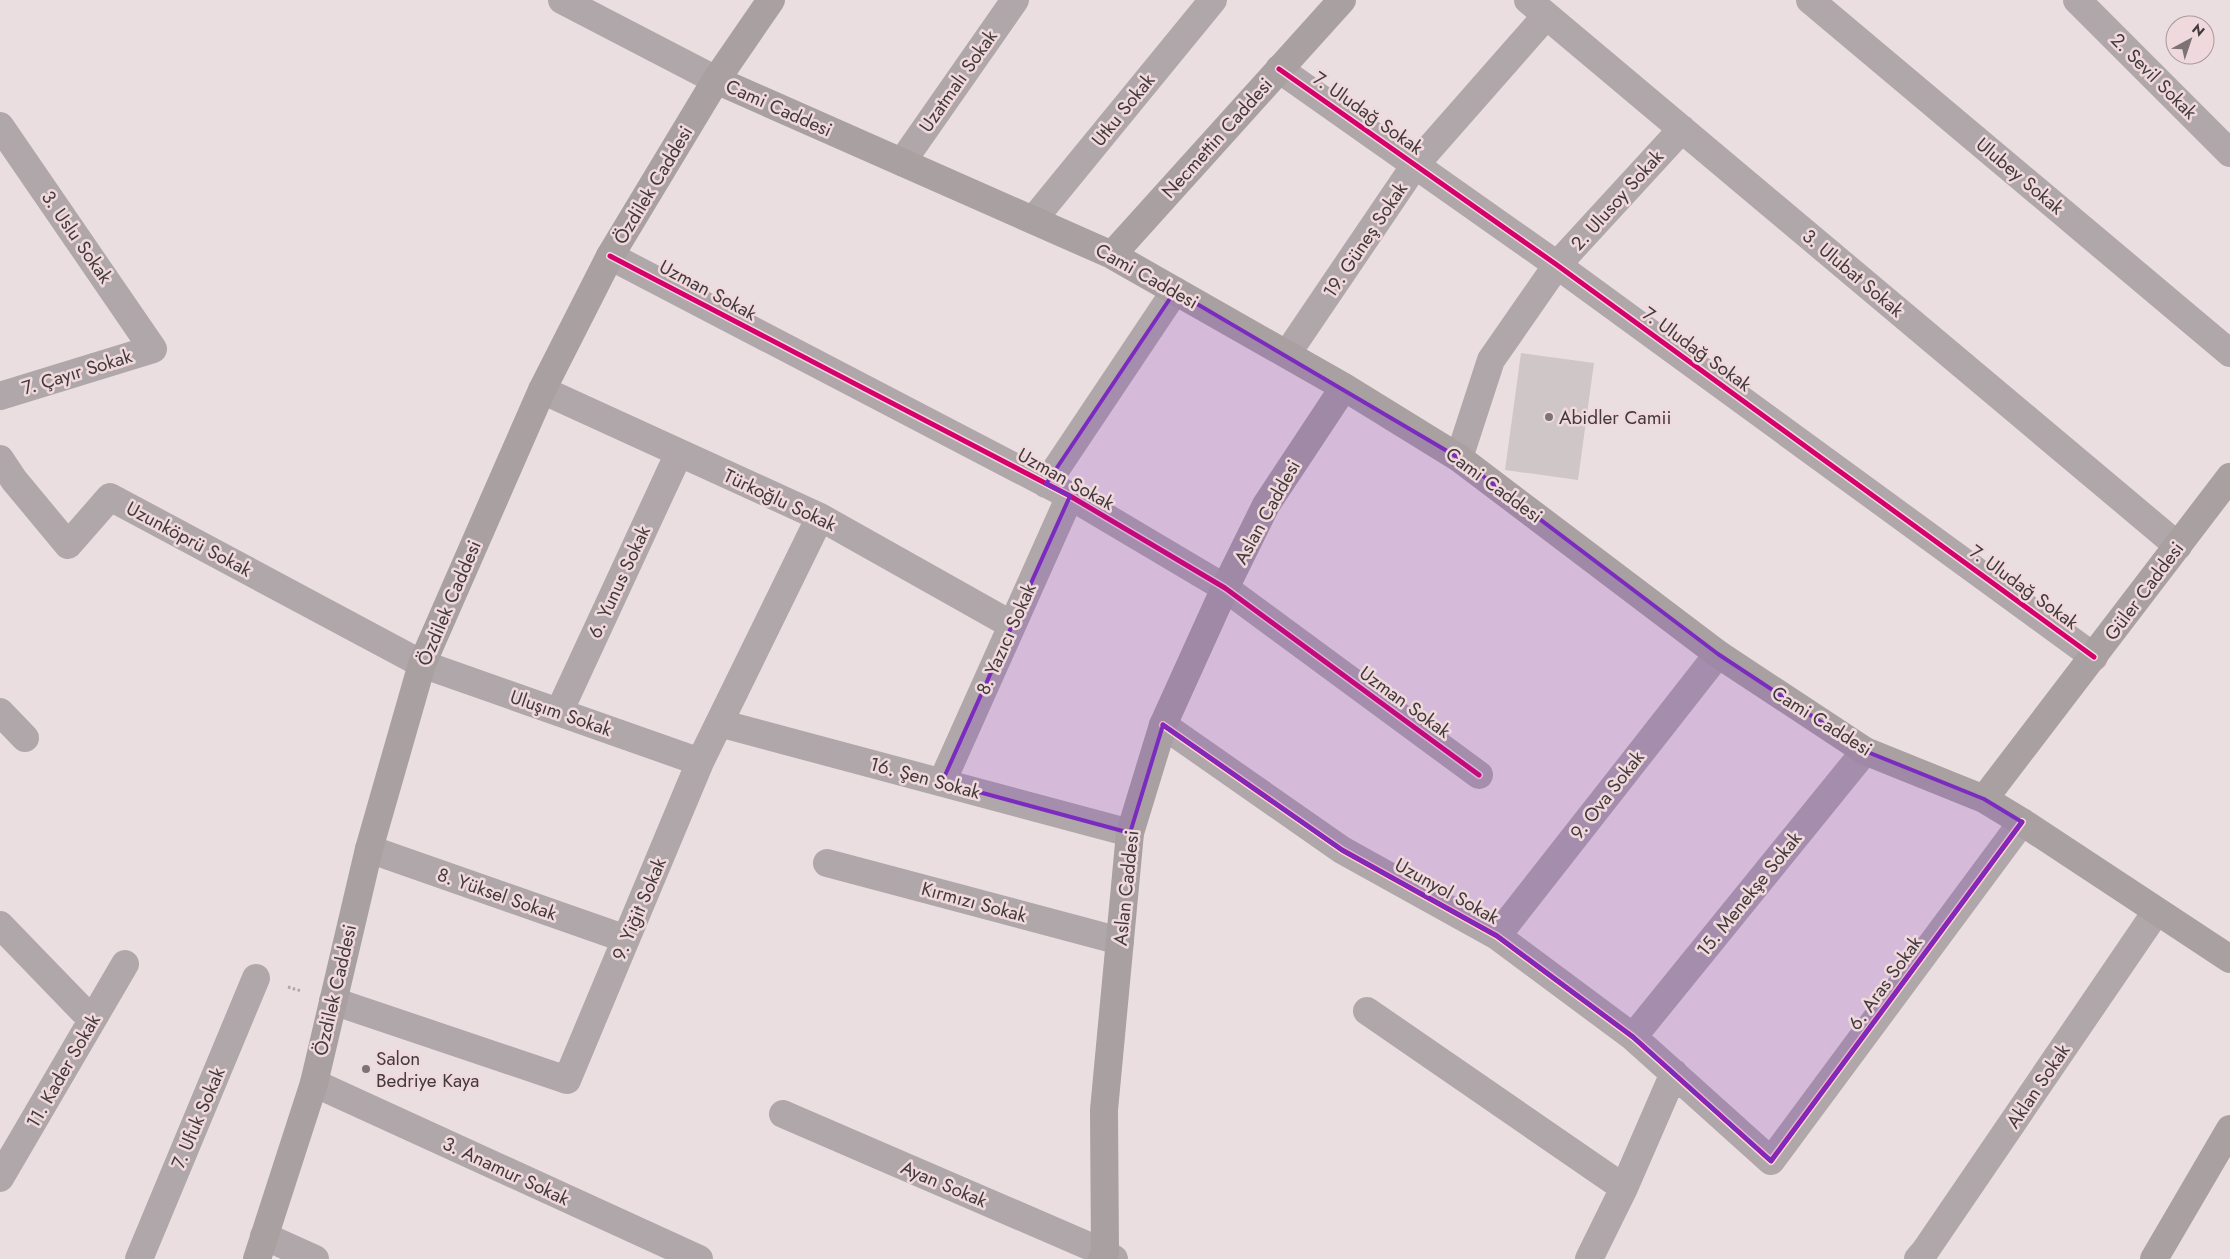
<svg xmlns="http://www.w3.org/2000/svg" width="2230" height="1259" font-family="Jost,sans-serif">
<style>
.building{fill:#cfc6c7}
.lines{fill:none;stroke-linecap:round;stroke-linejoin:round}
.path{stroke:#b0a8a9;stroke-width:3;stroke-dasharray:2.5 2.5;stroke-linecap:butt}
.minor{stroke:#afa7a9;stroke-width:28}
.major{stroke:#a8a0a1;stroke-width:28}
.cycleway-casing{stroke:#f0d9dc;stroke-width:8}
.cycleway{stroke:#d6006c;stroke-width:5}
.marked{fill:#7b2cbf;fill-opacity:0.2;stroke:#7b2cbf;stroke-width:4;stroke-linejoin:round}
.poi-dot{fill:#7d7375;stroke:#f0d9dc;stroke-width:2}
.labels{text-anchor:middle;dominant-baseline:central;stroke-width:5;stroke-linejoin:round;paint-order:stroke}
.street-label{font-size:19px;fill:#423a3b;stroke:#f0d9dc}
.poi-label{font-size:19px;fill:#423a3b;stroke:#f0d9dc;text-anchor:start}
</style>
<rect width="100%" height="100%" fill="#ebdee0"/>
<!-- building -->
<path class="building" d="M1521 353 1594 363 1578 480 1505 470Z"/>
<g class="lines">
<!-- path -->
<path class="path" d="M288 987 301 991"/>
<!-- minor -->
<path class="minor" d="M562 0 716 80
M1528 0 2178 546
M1810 0 2230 353
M2077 0 2230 153
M1279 69 1557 265 2094 657
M0 126 153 349 0 396
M902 162 1015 0
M1033 220 1213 0
M610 256 1070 496 1225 588 1479 775
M1287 354 1415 165 1546 16
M542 390 820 517 1012 625
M1459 458 1491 360 1557 265 1682 129
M0 459 14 480 68 545 110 497 422 664 700 762
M1046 484 1175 291
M0 712 25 738
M559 712 679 453
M719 723 1130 833
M1163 725 1342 850 1497 936 1633 1037 1771 1161 2022 822
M942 782 1070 496
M369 849 626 939
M827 863 1120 941
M0 925 92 1020
M1497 936 1718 654
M333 1001 567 1080 700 762 820 517
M1367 1011 1624 1188
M1633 1037 1865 751
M314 1083 699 1259
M783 1114 1105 1253 1114 1259
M0 1178 125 964
M264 1236 315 1259
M139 1259 256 978
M1589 1259 1624 1188 1674 1073
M1918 1259 1925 1251 2156 912"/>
<!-- major -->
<path class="major" d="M716 80 1112 255 1344 387 1459 458 1718 654 1865 751 1984 799 2022 822 2230 959
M1112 255 1342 0
M1984 799 2230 477
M257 1259 314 1083 369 849 422 664 542 390 610 256 716 80 771 0
M1102 1259 1105 1253 1104 1110 1130 833 1163 725 1225 588 1266 505 1344 387
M2154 1259 2230 1129"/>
<!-- cycleway casing -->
<g class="cycleway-casing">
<path id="cycleway" d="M1279 69 1557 265 2094 657
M610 256 1070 496 1225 588 1479 775
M1163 725 1342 850 1497 936 1633 1037 1771 1161 2022 822"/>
</g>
<!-- cycleway -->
<use href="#cycleway" class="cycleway"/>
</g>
<!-- marked area -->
<path class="marked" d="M1175 291 1459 458 1718 654 1865 751 1984 799 2022 822 1771 1161 1633 1037 1497 936 1342 850 1163 725 1130 833 942 782 1070 496 1046 484Z"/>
<!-- markers -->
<g class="poi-dot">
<circle cx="1549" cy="417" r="5"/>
<circle cx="366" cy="1069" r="5"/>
</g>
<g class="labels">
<!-- street labels -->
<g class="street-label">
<text transform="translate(2154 76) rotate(45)">2. Sevil Sokak</text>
<text transform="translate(958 81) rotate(-55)">Uzatmalı Sokak</text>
<text transform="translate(779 108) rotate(24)">Cami Caddesi</text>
<text transform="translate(1123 110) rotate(-51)">Utku Sokak</text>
<text transform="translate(1368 113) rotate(35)">7. Uludağ Sokak</text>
<text transform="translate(1217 138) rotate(-48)">Necmettin Caddesi</text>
<text transform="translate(2020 176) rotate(40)">Ulubey Sokak</text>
<text transform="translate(653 185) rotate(-59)">Özdilek Caddesi</text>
<text transform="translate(1617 200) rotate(-48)">2. Ulusoy Sokak</text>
<text transform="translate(77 237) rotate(55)">3. Uslu Sokak</text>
<text transform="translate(1365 240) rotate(-56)">19. Güneş Sokak</text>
<text transform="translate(1853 273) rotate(40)">3. Ulubat Sokak</text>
<text transform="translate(1147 276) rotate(29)">Cami Caddesi</text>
<text transform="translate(708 290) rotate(28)">Uzman Sokak</text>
<text transform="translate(1697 349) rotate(36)">7. Uludağ Sokak</text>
<text transform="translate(77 372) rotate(-17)">7. Çayır Sokak</text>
<text transform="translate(1066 479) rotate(29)">Uzman Sokak</text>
<text transform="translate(1494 485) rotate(36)">Cami Caddesi</text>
<text transform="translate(780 500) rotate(25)">Türkoğlu Sokak</text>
<text transform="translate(1267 512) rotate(-61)">Aslan Caddesi</text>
<text transform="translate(189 539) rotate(28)">Uzunköprü Sokak</text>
<text transform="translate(619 582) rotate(-65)">6. Yunus Sokak</text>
<text transform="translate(2024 587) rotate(36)">7. Uludağ Sokak</text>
<text transform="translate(2144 591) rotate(-53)">Güler Caddesi</text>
<text transform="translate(449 603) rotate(-67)">Özdilek Caddesi</text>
<text transform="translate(1006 639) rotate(-66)">8. Yazıcı Sokak</text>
<text transform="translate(1405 702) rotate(36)">Uzman Sokak</text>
<text transform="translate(561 713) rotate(19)">Uluşım Sokak</text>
<text transform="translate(1822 721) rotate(32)">Cami Caddesi</text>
<text transform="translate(925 778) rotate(15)">16. Şen Sokak</text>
<text transform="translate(1607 795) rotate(-52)">9. Ova Sokak</text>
<text transform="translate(1126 888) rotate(-84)">Aslan Caddesi</text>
<text transform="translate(1447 891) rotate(29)">Uzunyol Sokak</text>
<text transform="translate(497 894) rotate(19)">8. Yüksel Sokak</text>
<text transform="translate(1749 894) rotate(-51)">15. Menekşe Sokak</text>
<text transform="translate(974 902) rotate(15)">Kırmızı Sokak</text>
<text transform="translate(639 909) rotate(-67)">9. Yiğit Sokak</text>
<text transform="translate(1885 983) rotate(-54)">6. Aras Sokak</text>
<text transform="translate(335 990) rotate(-77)">Özdilek Caddesi</text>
<text transform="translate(63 1071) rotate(-60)">11. Kader Sokak</text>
<text transform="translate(2038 1086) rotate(-56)">Aklan Sokak</text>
<text transform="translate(198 1118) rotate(-67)">7. Ufuk Sokak</text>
<text transform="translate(506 1171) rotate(25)">3. Anamur Sokak</text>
<text transform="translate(944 1184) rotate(23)">Ayan Sokak</text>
</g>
<!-- poi labels -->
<g class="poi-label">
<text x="1559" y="417">Abidler Camii</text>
<text x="376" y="1058">Salon<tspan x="376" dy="22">Bedriye Kaya</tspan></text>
</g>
</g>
<!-- north arrow -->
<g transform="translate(2190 40) rotate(40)"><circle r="24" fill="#f0d9dc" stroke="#aa999c"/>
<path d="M0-4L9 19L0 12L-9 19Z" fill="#7d7375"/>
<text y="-8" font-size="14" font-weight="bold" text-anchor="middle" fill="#423a3b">N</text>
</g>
</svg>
